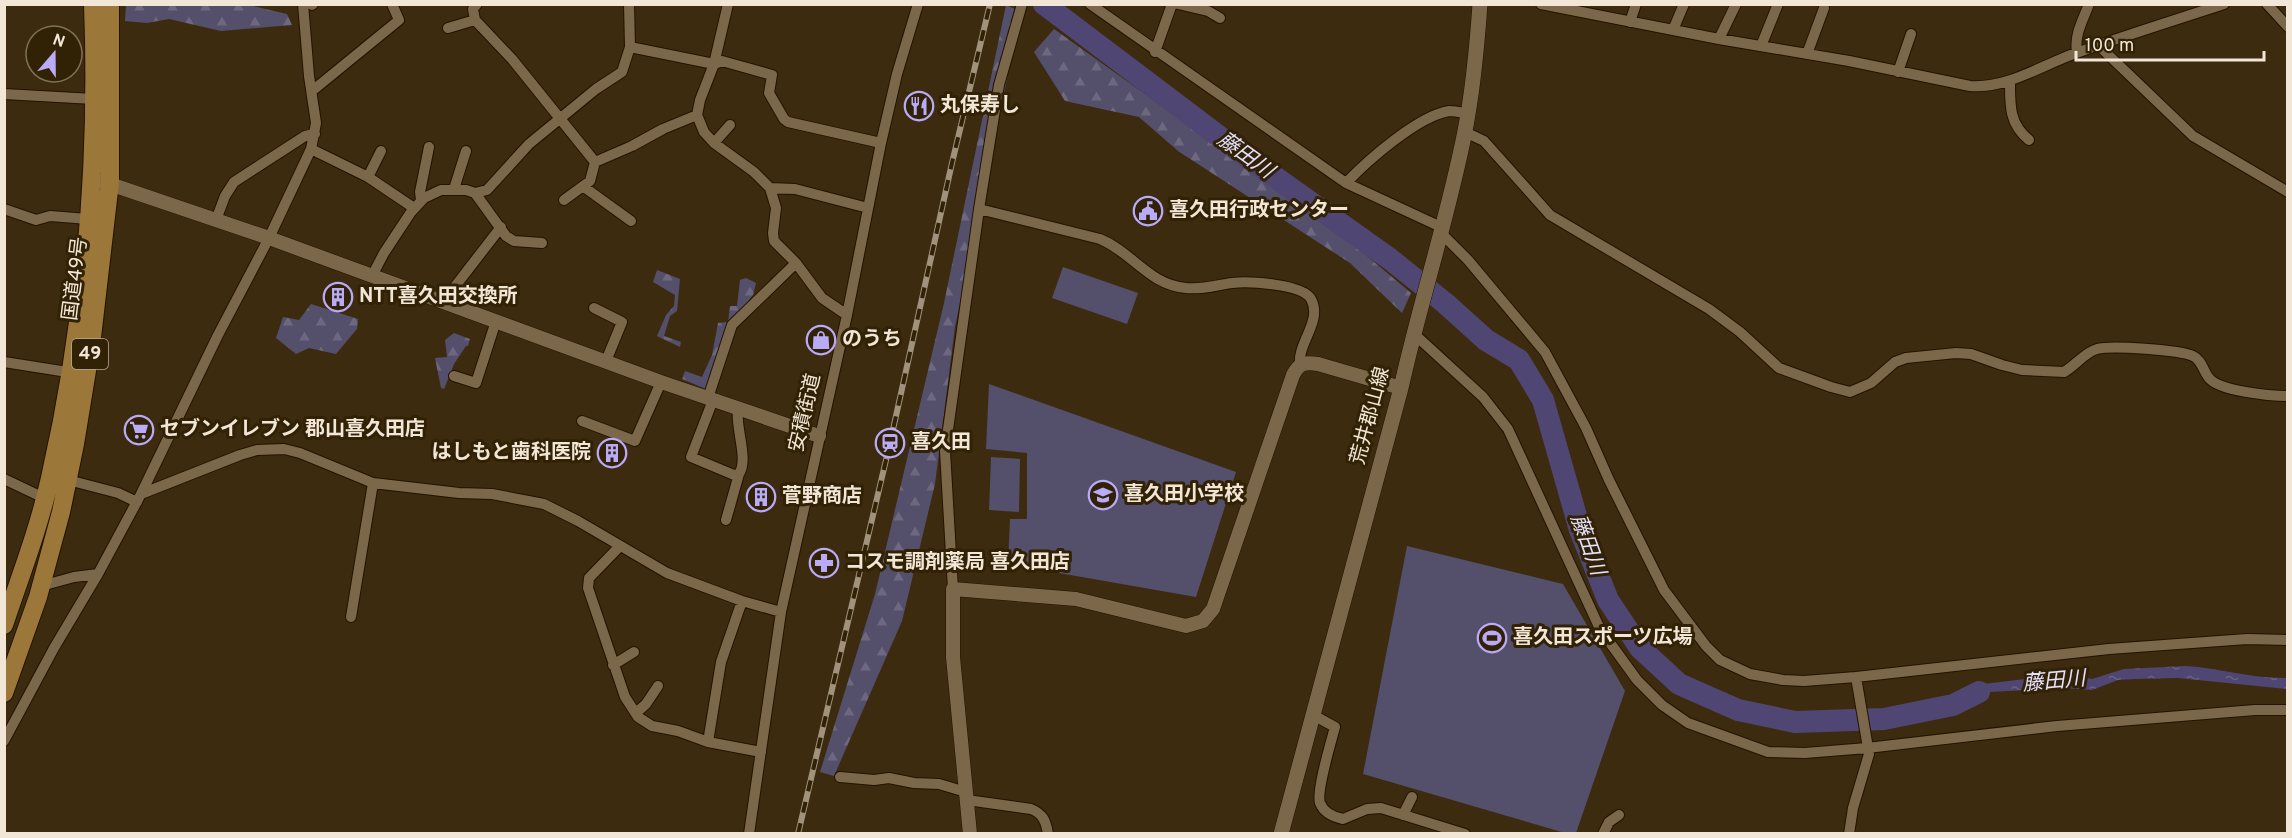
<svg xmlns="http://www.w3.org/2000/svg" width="2292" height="838" font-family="Overpass,'Noto Sans JP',sans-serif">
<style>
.forest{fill:url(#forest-firs)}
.park{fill:#544f6b}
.water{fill:url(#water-ripples)}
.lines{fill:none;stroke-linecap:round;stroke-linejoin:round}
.river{stroke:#504673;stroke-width:22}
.minor-casing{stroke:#231300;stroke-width:12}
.tertiary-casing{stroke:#231300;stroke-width:15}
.secondary-casing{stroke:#231300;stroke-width:16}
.trunk-casing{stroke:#231300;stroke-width:20}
.minor{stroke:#7b684b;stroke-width:10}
.tertiary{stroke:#7b684b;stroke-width:14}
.secondary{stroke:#7b684b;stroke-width:15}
.trunk{stroke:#9c773a;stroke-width:18}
.rail-casing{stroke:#a0927c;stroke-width:6}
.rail{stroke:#322205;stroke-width:4;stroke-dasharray:11;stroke-linecap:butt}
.labels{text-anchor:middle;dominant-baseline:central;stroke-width:6;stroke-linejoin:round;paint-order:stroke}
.shield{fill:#322205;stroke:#b8ac98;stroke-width:1.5}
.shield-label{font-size:18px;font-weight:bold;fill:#f2e7d7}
.poi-label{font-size:20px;font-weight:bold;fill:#f2e7d7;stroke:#322205;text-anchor:start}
.street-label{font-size:20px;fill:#f2e7d7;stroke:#322205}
.water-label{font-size:21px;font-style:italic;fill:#e4e0fe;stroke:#322205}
</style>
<defs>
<pattern id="forest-firs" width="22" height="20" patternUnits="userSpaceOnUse" patternTransform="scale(1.5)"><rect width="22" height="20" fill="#544f6b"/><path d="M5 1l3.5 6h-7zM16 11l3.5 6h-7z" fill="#6d687f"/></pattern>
<pattern id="water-ripples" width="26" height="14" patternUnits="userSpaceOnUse" patternTransform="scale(1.5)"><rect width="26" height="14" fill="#504673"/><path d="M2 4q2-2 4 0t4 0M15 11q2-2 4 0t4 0" fill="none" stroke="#6a6186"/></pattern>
</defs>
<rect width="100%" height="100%" fill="#3d2b0f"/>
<!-- forest -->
<path class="forest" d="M245 4 287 14 292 25 221 31 169 19 147 23 125 21 126 5Z
M1006 5 1021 12 955 327 935 484 902 621 834 776 820 772 875 594 944 303Z
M1054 29 1341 234 1411 293 1402 313 1350 263 1178 151 1139 117 1065 101 1034 52Z
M657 270 680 279 677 311 670 316 664 336 681 342 680 347 657 336 666 315 674 306 675 295 653 282Z
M746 278 756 283 753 295 728 326 706 389 682 379 685 371 702 377 712 355 718 323 728 322 730 306H737L740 280Z
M311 304 358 319 357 329 336 354 309 348 296 354 276 338 283 317 299 320Z
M454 333 470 339 468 346H466L454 364 444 389 441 388 435 358 447 357 445 340Z"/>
<!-- park -->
<path class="park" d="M1063 267 1138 293 1127 324 1052 298Z
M989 384 1236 472 1196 597 1008 564 1010 519H1027V453L986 449Z
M991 457 1020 459 1019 512 989 510Z
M1407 546 1563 584 1625 691 1576 833H1565L1363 774Z"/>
<!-- water -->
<path class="water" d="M2186 666C2220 668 2253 679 2287 678V689L2178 678 2135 679 2118 680 2092 690 2063 688 1990 692 1965 708 1952 707 1964 694 1983 684 2067 674 2092 679 2124 669Z"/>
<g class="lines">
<!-- river -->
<path class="river" d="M1044 4 1237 150 1390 259 1445 303 1486 340 1519 360 1543 400 1580 530 1608 600 1640 648 1679 684 1738 710 1795 722 1884 719 1953 705 1979 692"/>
<!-- minor casing -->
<g class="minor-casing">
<path id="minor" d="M629 4 630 47 714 64 722 61 772 75 769 93 784 119 788 122 881 143
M1090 4 1346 183 1441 227
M1178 4 1208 11 1220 18
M1541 4 1719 39 1849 61 1970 86C2008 89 2043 64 2079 52 2127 35 2175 20 2224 4
M2267 4 2288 27
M312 5 313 4
M475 20 473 9 477 4
M1630 22 1636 4
M448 28 475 20 512 59 595 162
M1673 30 1684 4
M1719 39 1736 4
M2098 45 2193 136 2288 192
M1761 46 1778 4
M1155 52 1172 4
M2077 52C2074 35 2083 20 2089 4
M1807 54 1824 8
M1898 72 1911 34
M2010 81C2010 105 2009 124 2029 140
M312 91 399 20 392 4
M4 94 94 99
M1465 132 1484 141 1550 215 1709 309 1740 332 1779 368 1831 387 1850 392 1871 383 1895 362 1906 358 1956 353 1971 354 2002 365 2022 370 2064 372C2075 366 2085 352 2097 349 2111 345 2180 350 2193 356 2202 360 2203 371 2209 378 2219 391 2270 396 2288 396
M714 143 730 125
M311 149 368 177 414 208
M368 177 381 151
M1346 183C1368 160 1418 116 1449 111 1455 111 1462 113 1468 113
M584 187 631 221
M770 188 795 189 868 208
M454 189 466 151
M475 193 506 236 514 241 542 243
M421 200 420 192 429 147
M564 200 590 181 595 162 632 146 663 129 697 115
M4 209 36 220 50 216 88 219
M979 209 1100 239C1132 252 1149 285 1186 288 1201 290 1217 285 1232 283 1248 281 1303 284 1311 299 1323 321 1297 343 1300 365
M216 220 225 196 234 182 305 136 315 134
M1440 232 1468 260 1545 352 1586 428 1609 480 1664 590 1706 646 1720 660 1750 674 1783 680 1804 681 1856 677 1869 754 1853 808 1849 834
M796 263 822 298 847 315
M372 276 384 253 411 212 424 198 441 190H466L475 193 487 190 529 144 596 89 622 72 630 47
M443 302 501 227
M594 308 622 322 606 361
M1413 333 1483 397 1508 429 1600 629 1637 680 1662 705 1688 723 1768 752 1805 753 1867 748 2057 726 2255 710H2288
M4 362 74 373
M454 376 476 383 496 321
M708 398 732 325 796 263 774 241 773 233 776 208 770 188 754 172 714 143 704 132 697 115 700 100 714 64 728 4
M713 400 691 457 734 475 739 474C749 459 735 428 738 409
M582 421 635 441 661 382
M4 479 44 498
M68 480 118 493 137 502
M141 494 240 455 257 450 284 449 300 453 373 483 459 493 492 494 544 504 578 521 667 573 742 601 781 612
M726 520 739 474
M620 546 589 578 588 588 625 697 638 717 652 726 678 731 708 742
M41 586 74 577 98 574
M953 589 945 451 979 209 999 85 1022 4
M742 601 721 662 708 742 761 752
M351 617 373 483
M613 665 634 652
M1856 677 2109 649 2247 639 2288 640
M636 713 646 704 658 686
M1313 715 1335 727C1331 742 1316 792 1320 803 1324 813 1333 817 1343 819L1367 809 1381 808 1465 834
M4 741 54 648 98 574 141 494 218 335 269 238 311 149 316 123 309 76 303 4
M840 777 874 780 889 778 914 783 939 784 966 792
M967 800 1031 809C1043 814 1046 821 1048 834
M1403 815 1412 797
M749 834 781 612 847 315 881 143 897 74 918 4
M1603 834 1609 822 1619 815"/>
</g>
<!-- tertiary casing -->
<g class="tertiary-casing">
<path id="tertiary" d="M101 181 269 238 661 382 819 436
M970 834 953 657V589L1076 599 1186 626 1203 621 1213 609 1293 375C1299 363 1305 362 1318 364L1401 388"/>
</g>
<!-- secondary casing -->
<g class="secondary-casing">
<path id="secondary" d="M1281 834 1401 388C1420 302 1448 218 1465 131 1473 90 1477 47 1480 4"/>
</g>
<!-- trunk casing -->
<g class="trunk-casing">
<path id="trunk" d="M4 625C20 577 39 528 50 478 85 324 99 162 93 4
M4 693 38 597 61 512 75 444 91 346 110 182V4"/>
</g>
<!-- minor -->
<use href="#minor" class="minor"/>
<!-- tertiary -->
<use href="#tertiary" class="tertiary"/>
<!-- secondary -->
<use href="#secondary" class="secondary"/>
<!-- trunk -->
<use href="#trunk" class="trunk"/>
<!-- rail casing -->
<g class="rail-casing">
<path id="rail" d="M798 834 890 443 952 163 990 4"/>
</g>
<!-- rail -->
<use href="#rail" class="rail"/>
</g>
<!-- icons -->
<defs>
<g id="restaurant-ring" transform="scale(1.5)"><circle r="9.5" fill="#322205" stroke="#b9abf7" stroke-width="1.5"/><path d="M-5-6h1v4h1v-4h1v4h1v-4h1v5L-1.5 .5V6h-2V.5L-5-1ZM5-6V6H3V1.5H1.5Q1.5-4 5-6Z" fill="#b9abf7"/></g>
<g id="civic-ring" transform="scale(1.5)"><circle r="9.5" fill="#322205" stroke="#b9abf7" stroke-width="1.5"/><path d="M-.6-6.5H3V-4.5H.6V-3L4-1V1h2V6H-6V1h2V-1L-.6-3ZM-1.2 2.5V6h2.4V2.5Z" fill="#b9abf7"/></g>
<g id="building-ring" transform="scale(1.5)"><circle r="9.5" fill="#322205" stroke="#b9abf7" stroke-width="1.5"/><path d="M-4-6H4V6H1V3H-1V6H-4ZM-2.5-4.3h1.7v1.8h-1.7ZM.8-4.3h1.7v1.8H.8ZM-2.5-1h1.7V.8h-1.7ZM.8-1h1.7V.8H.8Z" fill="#b9abf7"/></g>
<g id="shop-ring" transform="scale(1.5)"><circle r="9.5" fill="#322205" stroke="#b9abf7" stroke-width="1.5"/><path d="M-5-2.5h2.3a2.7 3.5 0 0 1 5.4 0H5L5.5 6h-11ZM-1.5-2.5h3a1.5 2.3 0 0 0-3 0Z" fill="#b9abf7"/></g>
<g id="supermarket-ring" transform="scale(1.5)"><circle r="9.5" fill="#322205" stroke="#b9abf7" stroke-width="1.5"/><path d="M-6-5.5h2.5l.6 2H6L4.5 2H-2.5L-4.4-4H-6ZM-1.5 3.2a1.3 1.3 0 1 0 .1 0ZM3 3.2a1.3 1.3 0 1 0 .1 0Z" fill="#b9abf7"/></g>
<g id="station-ring" transform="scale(1.5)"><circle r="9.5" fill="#322205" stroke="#b9abf7" stroke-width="1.5"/><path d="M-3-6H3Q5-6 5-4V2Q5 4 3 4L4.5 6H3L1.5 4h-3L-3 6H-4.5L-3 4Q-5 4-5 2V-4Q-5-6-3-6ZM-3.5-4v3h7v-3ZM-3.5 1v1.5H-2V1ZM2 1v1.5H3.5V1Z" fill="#b9abf7"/></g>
<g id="school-ring" transform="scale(1.5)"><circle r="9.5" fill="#322205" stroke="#b9abf7" stroke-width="1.5"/><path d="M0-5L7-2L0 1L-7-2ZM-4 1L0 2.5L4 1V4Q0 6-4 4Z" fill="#b9abf7"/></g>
<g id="pharmacy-ring" transform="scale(1.5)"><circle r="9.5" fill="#322205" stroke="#b9abf7" stroke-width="1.5"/><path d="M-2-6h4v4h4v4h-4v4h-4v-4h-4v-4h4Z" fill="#b9abf7"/></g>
<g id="stadium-ring" transform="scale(1.5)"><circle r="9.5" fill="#322205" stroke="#b9abf7" stroke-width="1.5"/><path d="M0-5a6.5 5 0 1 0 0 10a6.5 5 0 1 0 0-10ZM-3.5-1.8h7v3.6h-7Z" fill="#b9abf7"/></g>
</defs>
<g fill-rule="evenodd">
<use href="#restaurant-ring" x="919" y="106"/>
<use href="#civic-ring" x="1148" y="211"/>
<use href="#building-ring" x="338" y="297"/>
<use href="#shop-ring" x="821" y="340"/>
<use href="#supermarket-ring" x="139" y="430"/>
<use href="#station-ring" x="890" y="443"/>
<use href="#building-ring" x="612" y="453"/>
<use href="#school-ring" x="1103" y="495"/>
<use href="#building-ring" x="761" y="497"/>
<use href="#pharmacy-ring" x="824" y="563"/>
<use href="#stadium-ring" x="1492" y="638"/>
</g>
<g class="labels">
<!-- shield labels -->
<rect class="shield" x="72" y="339" width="36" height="30" rx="4.5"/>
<g class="shield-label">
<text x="90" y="354">49</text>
</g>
<!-- poi labels -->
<g class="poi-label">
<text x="940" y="106">丸保寿し</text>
<text x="1169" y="211">喜久田行政センター</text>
<text x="359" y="297">NTT喜久田交換所</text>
<text x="842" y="340">のうち</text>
<text x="160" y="430">セブンイレブン 郡山喜久田店</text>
<text x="911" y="443">喜久田</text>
<text x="591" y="453" text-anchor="end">はしもと歯科医院</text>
<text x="1124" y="495">喜久田小学校</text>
<text x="782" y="497">菅野商店</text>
<text x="845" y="563">コスモ調剤薬局 喜久田店</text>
<text x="1513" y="638">喜久田スポーツ広場</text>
</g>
<!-- street labels -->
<g class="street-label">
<text transform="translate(76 279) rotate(-83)">国道49号</text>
<text transform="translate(806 413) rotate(-77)">安積街道</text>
<text transform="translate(1371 416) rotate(-75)">荒井郡山線</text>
</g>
<!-- water labels -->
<g class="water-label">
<text transform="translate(1245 156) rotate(36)">藤田川</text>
<text transform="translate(1587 545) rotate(70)">藤田川</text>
<text transform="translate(2054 682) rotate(-5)">藤田川</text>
</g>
</g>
<!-- border -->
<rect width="2292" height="838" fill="none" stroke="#f2e7d7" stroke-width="12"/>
<!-- north arrow -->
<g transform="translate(54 54) rotate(20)"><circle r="28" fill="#322205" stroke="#7f7159" stroke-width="1.5"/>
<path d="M0-4.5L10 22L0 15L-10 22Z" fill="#b9abf7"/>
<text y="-9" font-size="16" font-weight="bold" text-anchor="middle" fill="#f2e7d7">N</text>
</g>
<!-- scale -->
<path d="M2076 51v9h188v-9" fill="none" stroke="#f2e7d7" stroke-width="3"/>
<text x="2085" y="51" font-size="18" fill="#f2e7d7" stroke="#322205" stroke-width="4.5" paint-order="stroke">100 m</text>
</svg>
